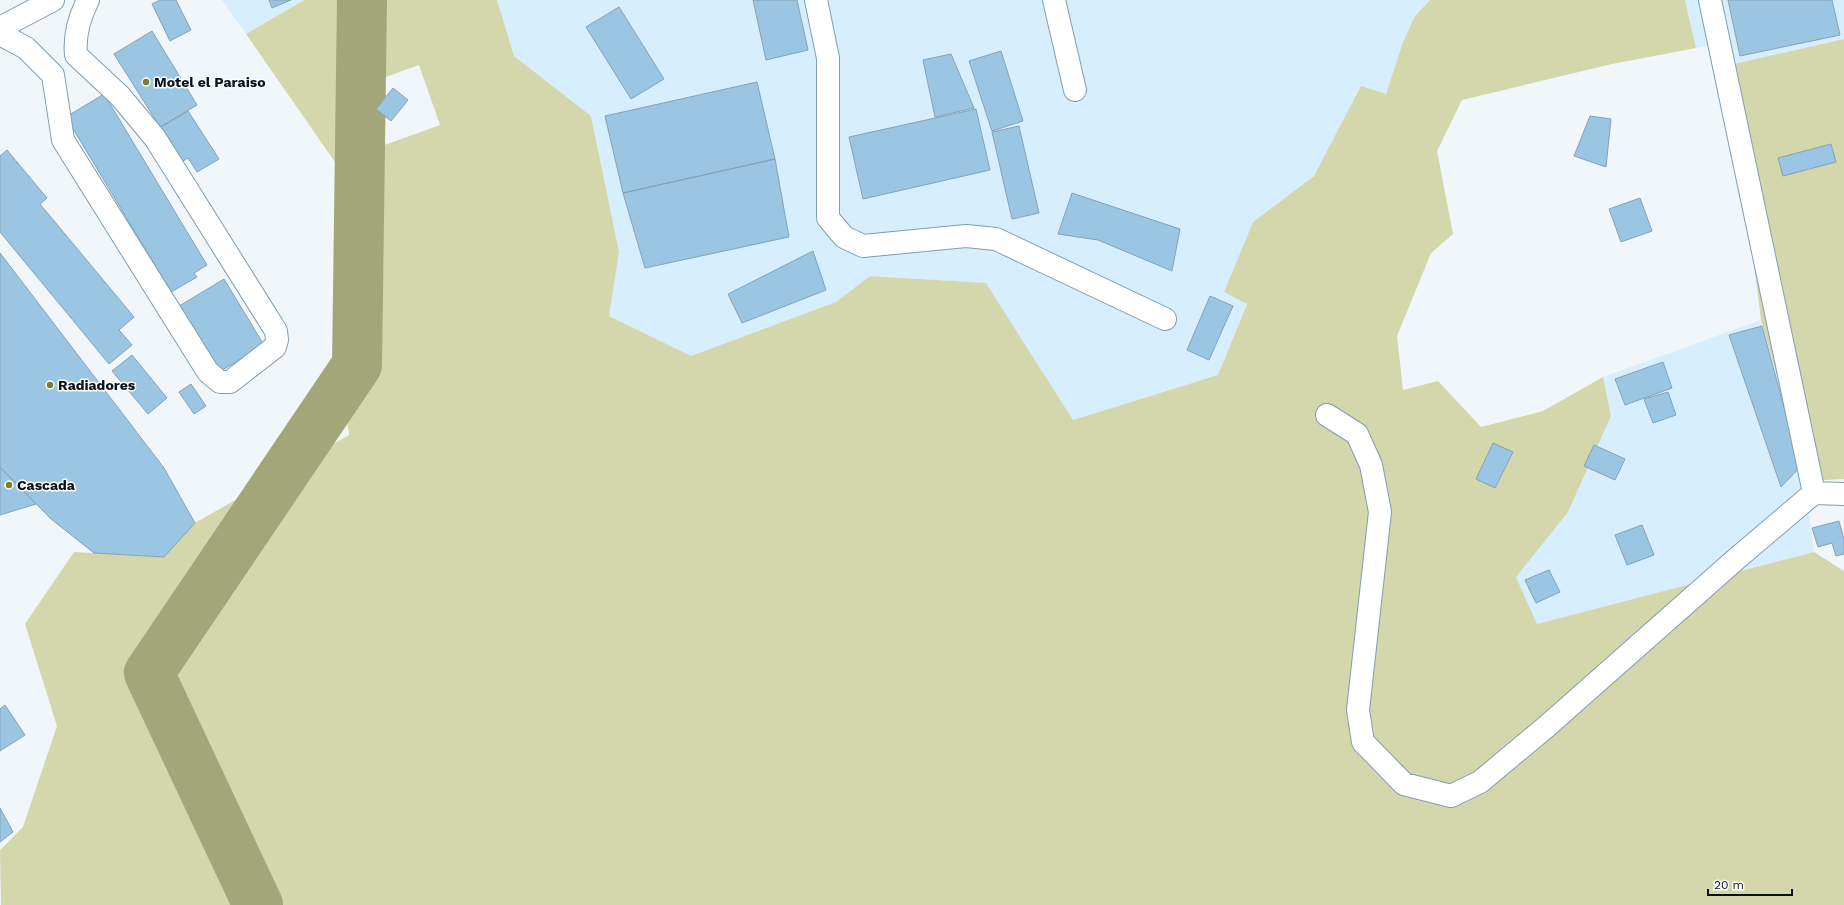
<svg xmlns="http://www.w3.org/2000/svg" width="1844" height="905" font-family="'Work Sans',sans-serif">
<style>
.built{fill:#d7eefe}
.green{fill:#d3d7ab;fill-rule:evenodd}
.lines{fill:none;stroke-linecap:round;stroke-linejoin:round}
.river{stroke:#a2a679;stroke-width:50}
.building{fill:#9ac5e3;stroke:#85a2b7}
.minor-casing{stroke:#809db1;stroke-width:24}
.highway-casing{stroke:#809db1;stroke-width:24}
.minor{stroke:#fff;stroke-width:22}
.highway{stroke:#fff;stroke-width:22}
.poi-dot{fill:#7a7f28;stroke:#fff;stroke-width:1.5}
.labels{text-anchor:middle;dominant-baseline:central;stroke-width:3;stroke-linejoin:round;paint-order:stroke}
.poi-label{font-size:14px;font-weight:bold;fill:#08121a;stroke:#fff;text-anchor:start}
</style>
<rect width="100%" height="100%" fill="#f0f6fa"/>
<!-- built -->
<path class="built" d="M222 0H304L246 34Z
M497 0H1430L1415 16 1403 42 1386 94 1361 87 1314 176 1253 222 1225 292 1247 303 1218 375 1073 420 986 283 870 276 836 302 691 356 609 316 619 252 591 116 514 56Z
M1685 0H1844V39L1720 67 1712 45 1696 48Z
M1761 320 1803 467 1814 552 1537 624 1516 577 1568 512 1611 416 1603 377Z"/>
<!-- green -->
<path class="green" d="M304 0H497L514 56 591 116 619 252 609 316 691 356 836 302 870 276 986 283 1073 420 1218 375 1247 304 1224 292 1253 222 1314 176 1361 86 1386 94 1403 42 1415 16 1430 0H1685L1696 48 1612 64 1462 100 1437 151 1453 234 1431 253 1397 336 1403 390 1438 381 1481 427 1543 411 1603 377 1611 416 1568 512 1516 577 1537 624 1814 552 1844 571V905H1L0 850 23 827 57 726 25 624 74 552 164 557 195 523 349 435 335 299 359 231 344 175 246 34ZM419 65 440 125 379 147 358 87Z
M1844 39V479L1805 481 1803 467 1761 320 1740 151 1720 67Z"/>
<g class="lines">
<!-- river -->
<path class="river" d="M258 905 149 673 357 365 362 0"/>
</g>
<!-- building -->
<path class="building" d="M160 0H176L191 30 170 41 152 4Z
M269 0H291L272 8Z
M753 0H797L808 50 766 60Z
M1728 0H1832L1840 35 1740 56Z
M619 7 664 79 631 99 586 27Z
M152 31 197 105 160 127 114 54Z
M1001 51 1023 121 992 131 969 61Z
M951 54 974 108 935 117 923 60Z
M757 82 775 159 623 193 605 116Z
M393 88 408 100 391 121 376 109Z
M104 94 207 265 194 273 197 277 171 292 66 117Z
M976 109 990 170 863 199 849 137Z
M188 111 219 159 197 172 188 158 180 163 158 129Z
M1590 116 1611 119 1606 167 1574 156Z
M1019 126 1039 213 1012 219 992 132Z
M1831 144 1836 162 1783 176 1778 158Z
M7 150 47 198 40 204 134 317 119 330 132 345 109 364 0 232V156Z
M775 159 789 237 645 268 623 193Z
M1072 193 1180 229 1172 271 1098 240 1058 234Z
M1640 198 1652 231 1621 242 1609 209Z
M813 251 826 290 742 323 728 294Z
M0 253 164 468 195 523 164 557 94 553 51 519 0 467Z
M224 279 264 345 216 374 176 308Z
M1210 296 1233 306 1209 360 1187 350Z
M1762 326 1800 467 1781 487 1729 335Z
M132 355 167 398 148 414 112 371Z
M1663 362 1672 388 1625 405 1615 379Z
M191 384 206 406 194 414 179 392Z
M1668 392 1676 415 1653 423 1644 399Z
M1493 443 1513 452 1495 488 1476 479Z
M1594 445 1625 459 1615 480 1584 466Z
M0 467 36 504 0 515Z
M1839 521 1844 539V554L1836 556 1832 543 1818 547 1812 528Z
M1642 525 1654 555 1627 565 1615 535Z
M1549 570 1560 592 1536 603 1525 580Z
M5 705 25 735 0 751V709Z
M0 808 13 832 0 842Z"/>
<g class="lines">
<!-- minor casing -->
<g class="minor-casing">
<path id="minor" d="M816 0 828 58V218L844 237 863 246 966 236 996 239 1165 319
M1054 0 1075 90
M1710 0 1814 493
M0 34 26 48 53 75 63 140 208 372 220 382H230L275 347 277 340 276 331 155 138 120 96 76 55C74 35 79 18 88 0
M1327 415 1357 434 1371 465 1380 512 1358 710 1363 742 1404 784 1451 796 1480 782 1546 727 1735 560 1814 493 1844 494"/>
</g>
<!-- highway casing -->
<g class="highway-casing">
<path id="highway" d="M0 28 53 0"/>
</g>
<!-- minor -->
<use href="#minor" class="minor"/>
<!-- highway -->
<use href="#highway" class="highway"/>
</g>
<!-- markers -->
<g class="poi-dot">
<circle cx="146" cy="82" r="4"/>
<circle cx="50" cy="385" r="4"/>
<circle cx="9" cy="485" r="4"/>
</g>
<g class="labels">
<!-- poi labels -->
<g class="poi-label">
<text x="154" y="82">Motel el Paraiso</text>
<text x="58" y="385">Radiadores</text>
<text x="17" y="485">Cascada</text>
</g>
</g>
<!-- scale -->
<path d="M1708 889v6h84v-6" fill="none" stroke="#08121a" stroke-width="2"/>
<text x="1714" y="889" font-size="12" fill="#08121a" stroke="#ffffff" stroke-width="3" paint-order="stroke">20 m</text>
</svg>
